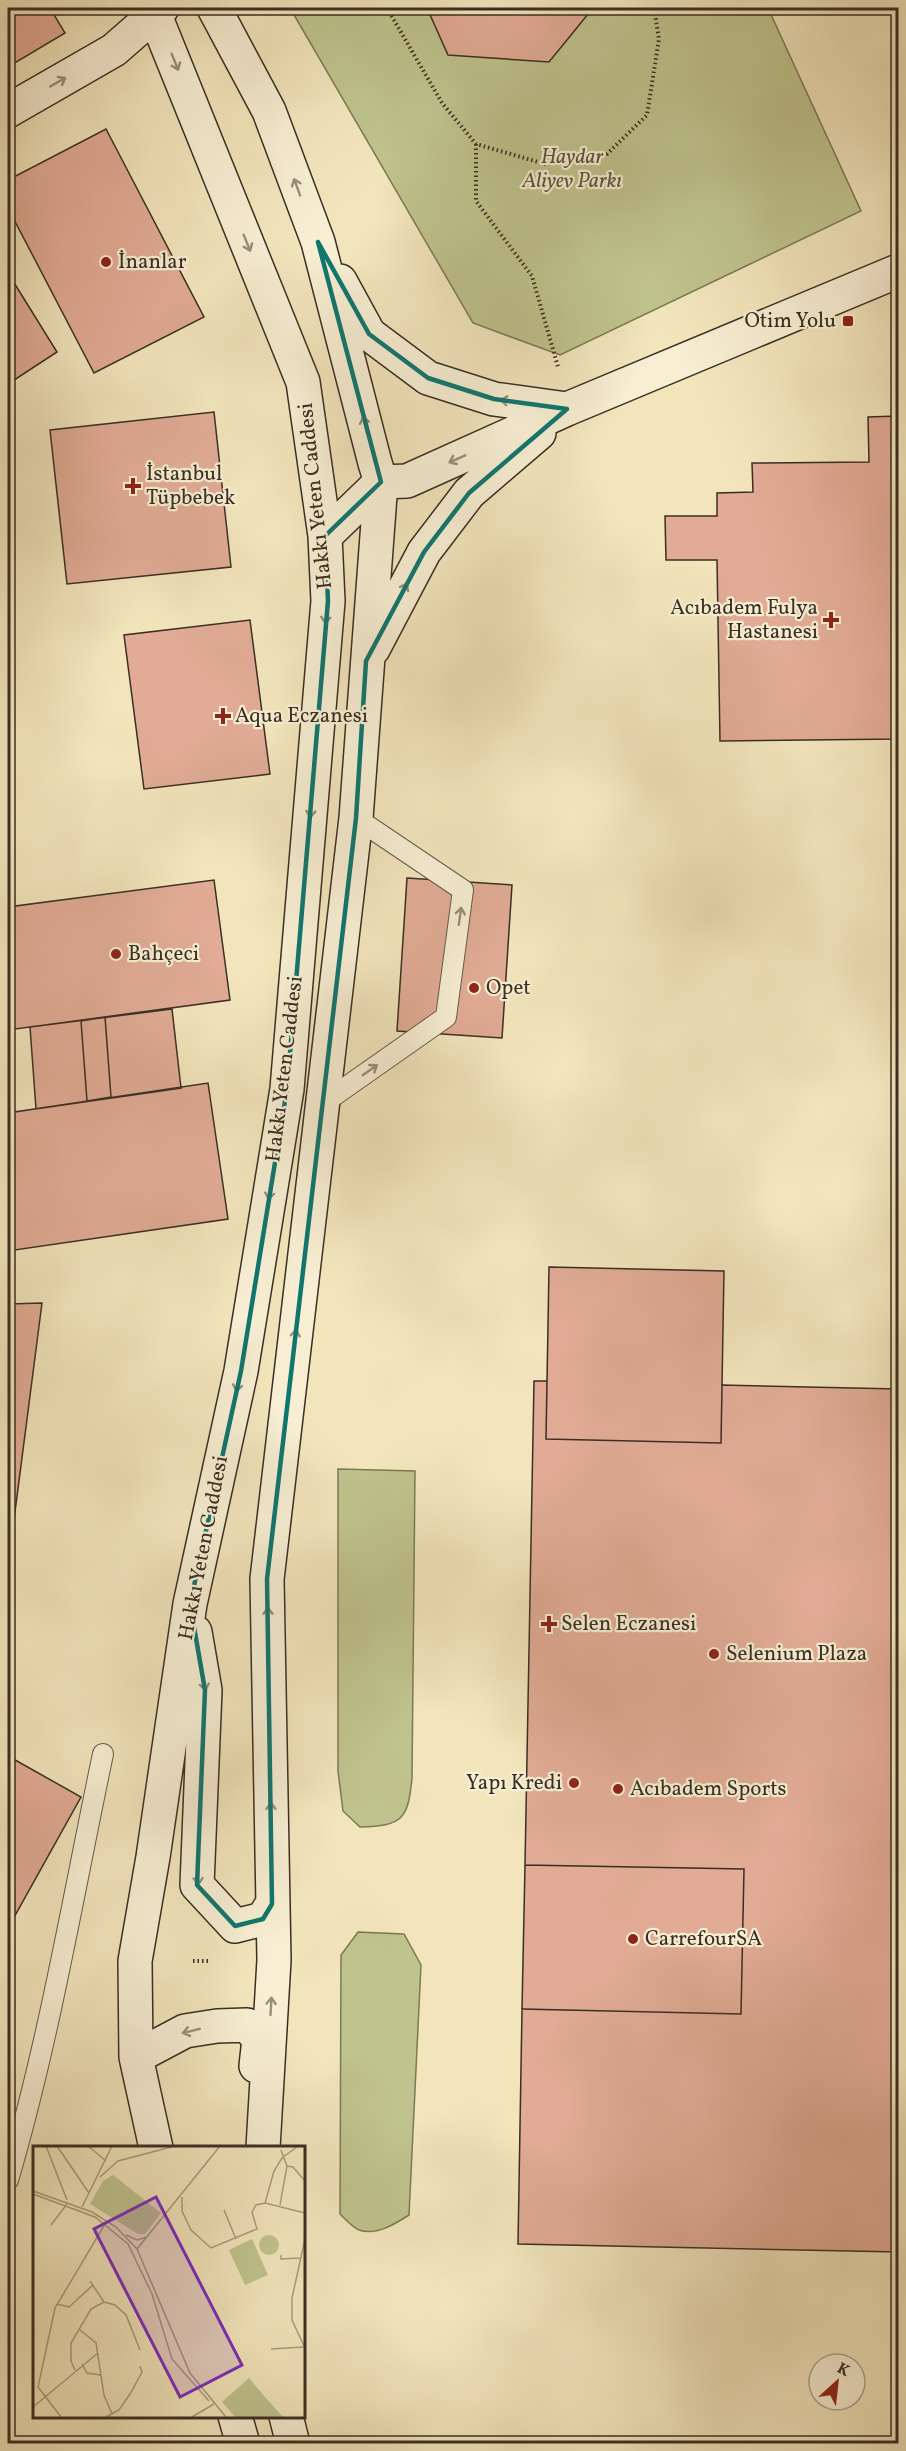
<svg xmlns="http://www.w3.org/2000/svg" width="906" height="2451" font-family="Vollkorn,serif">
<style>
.green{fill:#bfc38d;stroke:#7c7958;stroke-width:1.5}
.building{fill:#e1ab95;stroke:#392f23;stroke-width:1.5}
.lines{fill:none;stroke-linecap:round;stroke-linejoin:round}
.lane-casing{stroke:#675c49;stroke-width:22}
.secondary-casing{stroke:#392f23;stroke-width:36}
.path{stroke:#392f23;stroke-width:4;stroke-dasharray:1.5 3;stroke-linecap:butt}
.lane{stroke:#f7eed3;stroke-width:20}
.secondary{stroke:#f7eed3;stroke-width:33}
.oneway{stroke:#988e7b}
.marked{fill:none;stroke:#0f766e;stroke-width:4.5;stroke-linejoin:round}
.poi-dot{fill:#8f2418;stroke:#f7eed3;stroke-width:2}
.labels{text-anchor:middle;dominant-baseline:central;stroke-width:4.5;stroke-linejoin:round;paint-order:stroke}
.park-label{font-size:21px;font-style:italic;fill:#5a543e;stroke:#f7eed3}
.poi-label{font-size:21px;fill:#392f23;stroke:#f7eed3;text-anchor:start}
.street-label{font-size:21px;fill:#392f23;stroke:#f7eed3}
.inset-road{fill:none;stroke:#a89c7f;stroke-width:1.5}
.view{fill:#7b2cbf;fill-opacity:0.15;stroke:#7b2cbf;stroke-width:3}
.inset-edge{fill:none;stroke:#392f23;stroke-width:3}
</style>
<rect width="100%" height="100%" fill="#f2e5bc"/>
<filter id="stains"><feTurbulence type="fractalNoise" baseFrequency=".00333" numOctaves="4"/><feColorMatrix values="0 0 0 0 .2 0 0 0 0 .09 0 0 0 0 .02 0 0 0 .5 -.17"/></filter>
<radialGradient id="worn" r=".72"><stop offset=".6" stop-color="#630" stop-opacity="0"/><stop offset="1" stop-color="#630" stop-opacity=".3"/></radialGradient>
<!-- green -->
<path class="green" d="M290 8H768L861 211 560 355 473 323Z
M338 1469 415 1471 412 1778C408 1819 403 1826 360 1827L343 1811 338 1771Z
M358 1932 404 1934 421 1965 409 2215C395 2224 376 2236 359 2230 352 2227 345 2219 340 2214L341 1955Z"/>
<!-- building -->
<path class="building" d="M8 8H50L65 33 8 67Z
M427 8H593L549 62 448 55Z
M106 129 204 317 94 373 8 208V180Z
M8 273 57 352 8 384Z
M214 412 231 567 67 584 50 430Z
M898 416V739L720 741 717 560H666L665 516H717V493L753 492 752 463 869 462 868 417Z
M250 620 270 774 144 789 124 635Z
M8 780 14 827 8 828Z
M407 878 512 885 502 1038 397 1031Z
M214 880 230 1000 8 1030V907Z
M172 1009 181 1088 36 1109 30 1027Z
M105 1017 111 1097 87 1101 81 1021Z
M208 1083 228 1219 8 1251V1113Z
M549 1267 724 1271 721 1443 546 1439Z
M42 1303 8 1566V1304Z
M534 1381H547L546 1439 721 1443 722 1385 898 1389V2252L518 2244 522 2009 741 2014 744 1869 525 1865Z
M8 1756 81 1797 8 1928Z
M525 1865 744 1869 741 2014 522 2009Z"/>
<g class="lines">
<!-- lane casing -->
<g class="lane-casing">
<path id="lane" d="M322 1104 446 1017 463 890 356 818
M8 2180C49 2041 73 1896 103 1754"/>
</g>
<!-- secondary casing -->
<g class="secondary-casing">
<path id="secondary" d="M152 8 303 382 325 536 328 601 287 1089 241 1371 190 1604 153 1857 135 1961 136 2057 156 2148
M214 8 269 111 318 242 375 463 381 482 356 818 267 1579 274 1960 263 2148
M8 111 114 50 162 8
M340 281 369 334 428 378 494 399 567 409
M381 482 407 481 567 409 898 271
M325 536 381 482
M373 649 424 552 469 493 539 433
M195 1632 205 1690 197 1885 235 1926 263 1919 272 1904
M136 2057 185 2031 217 2026 247 2025 259 2039 256 2066
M235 2416 243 2444
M286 2416 293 2444"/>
</g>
<!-- path -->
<path class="path" d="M387 8 442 103 476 144 545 164 607 154 647 115 659 39 654 8
M476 144V201L532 276 558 367
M193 1961H211"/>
<!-- lane -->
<use href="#lane" class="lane"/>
<!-- secondary -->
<use href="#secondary" class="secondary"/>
</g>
<!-- one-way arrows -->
<defs><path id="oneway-shaft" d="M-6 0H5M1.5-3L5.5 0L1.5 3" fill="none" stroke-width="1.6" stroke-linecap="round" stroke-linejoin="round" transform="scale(1.5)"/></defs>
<g class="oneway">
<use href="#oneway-shaft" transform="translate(175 62) rotate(68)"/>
<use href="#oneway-shaft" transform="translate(58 82) rotate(-30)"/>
<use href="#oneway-shaft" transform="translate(297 187) rotate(-110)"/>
<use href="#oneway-shaft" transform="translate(247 243) rotate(68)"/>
<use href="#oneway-shaft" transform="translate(509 401) rotate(-173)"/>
<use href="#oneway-shaft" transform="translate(365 425) rotate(-104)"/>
<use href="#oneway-shaft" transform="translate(457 459) rotate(156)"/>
<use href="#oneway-shaft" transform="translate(403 591) rotate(-62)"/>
<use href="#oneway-shaft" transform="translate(326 615) rotate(95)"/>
<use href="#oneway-shaft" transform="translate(311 809) rotate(95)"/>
<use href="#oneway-shaft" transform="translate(460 916) rotate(-82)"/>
<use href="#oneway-shaft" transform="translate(370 1070) rotate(-35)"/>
<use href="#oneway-shaft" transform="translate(270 1191) rotate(99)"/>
<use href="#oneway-shaft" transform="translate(295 1338) rotate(-83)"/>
<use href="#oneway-shaft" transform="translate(238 1383) rotate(102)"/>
<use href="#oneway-shaft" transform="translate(268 1616) rotate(-91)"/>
<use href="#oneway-shaft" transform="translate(204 1682) rotate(81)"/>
<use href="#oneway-shaft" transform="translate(271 1811) rotate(-91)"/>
<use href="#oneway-shaft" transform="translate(198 1876) rotate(88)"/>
<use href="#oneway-shaft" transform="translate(271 2006) rotate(-87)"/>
<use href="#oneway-shaft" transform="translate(191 2031) rotate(166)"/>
</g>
<!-- marked area -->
<path class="marked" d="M318 242 369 334 428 378 494 399 567 409 469 493 424 552 366 661 356 818 267 1579 272 1904 263 1919 235 1926 197 1885 205 1690 190 1604 241 1371 287 1089 328 601 325 536 381 482Z"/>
<!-- markers -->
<g class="poi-dot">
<circle cx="106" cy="262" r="6"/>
<rect x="842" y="315" width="12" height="12" rx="3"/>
<path d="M130 477h6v6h6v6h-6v6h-6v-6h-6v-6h6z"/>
<path d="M828 611h6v6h6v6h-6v6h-6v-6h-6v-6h6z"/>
<path d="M220 707h6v6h6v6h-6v6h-6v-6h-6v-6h6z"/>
<circle cx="116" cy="954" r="6"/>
<circle cx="474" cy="988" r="6"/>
<path d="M546 1615h6v6h6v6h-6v6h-6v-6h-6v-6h6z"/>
<circle cx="714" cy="1654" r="6"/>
<circle cx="574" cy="1783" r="6"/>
<circle cx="618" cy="1789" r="6"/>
<circle cx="633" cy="1939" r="6"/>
</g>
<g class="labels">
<!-- park labels -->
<g class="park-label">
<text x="572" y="157">Haydar<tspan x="572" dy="24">Aliyev Parkı</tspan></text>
</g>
<!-- poi labels -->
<g class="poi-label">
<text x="118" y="262">İnanlar</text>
<text x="836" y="321" text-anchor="end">Otim Yolu</text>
<text x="146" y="474">İstanbul<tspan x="146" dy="24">Tüpbebek</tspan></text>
<text x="818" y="608" text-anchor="end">Acıbadem Fulya<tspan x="818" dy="24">Hastanesi</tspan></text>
<text x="235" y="716">Aqua Eczanesi</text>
<text x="128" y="954">Bahçeci</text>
<text x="486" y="988">Opet</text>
<text x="561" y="1624">Selen Eczanesi</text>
<text x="726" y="1654">Selenium Plaza</text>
<text x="562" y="1783" text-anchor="end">Yapı Kredi</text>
<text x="630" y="1789">Acıbadem Sports</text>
<text x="645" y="1939">CarrefourSA</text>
</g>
<!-- street labels -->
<g class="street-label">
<text transform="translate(316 496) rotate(-96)">Hakkı Yeten Caddesi</text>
<text transform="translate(285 1069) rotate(-83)">Hakkı Yeten Caddesi</text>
<text transform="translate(204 1548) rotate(-79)">Hakkı Yeten Caddesi</text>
</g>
</g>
<!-- overview -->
<g transform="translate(33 2146)">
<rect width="272" height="272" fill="#f2e5bc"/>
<path d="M80 29 128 67 112 88H105L57 58 70 35ZM226 99a10 10 0 1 1 20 0a10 10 0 1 1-20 0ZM219 93 235 129 212 139 196 104ZM216 232 232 251 250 271H202L189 256Z" fill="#bfc38d"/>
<path class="inset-road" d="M13 0 34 54M24 0 56 47M55 0 73 15M248 4 254 20 260 21 272 35M67 31 85 15 142 0M0 45 59 66 83 81 104 103 157 227 193 271M0 48 62 71 95 98 119 148 139 213 176 255M149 51V65L158 84 178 102 224 83 219 66 223 59 232 57 272 67M232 57 241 25 249 12 265 0M247 59 254 20M49 61 79 0M191 64 203 93M18 79 34 58M93 89 104 94 114 91M272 93 259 152V174L272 202M104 103 187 0M248 109V113L268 112M57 135 71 156M71 156 82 159 93 169 107 204M24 158 36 161 60 139M47 184 63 197 71 249 79 268M238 203 270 201M49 218 54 227 68 229M42 224 38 215V197L58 163 71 156M0 261 65 207M28 271 5 241 22 162 72 78M73 271 86 264 97 248 109 226 107 220M159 271 181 258"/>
<path class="view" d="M123 51 209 219 147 251 61 83Z"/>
<rect width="272" height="272" class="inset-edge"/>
</g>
<!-- margin -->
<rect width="906" height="2451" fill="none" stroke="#f2e5bc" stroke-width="30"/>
<rect x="9" y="9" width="888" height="2433" fill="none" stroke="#392f23" stroke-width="3"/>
<rect x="15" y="15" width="876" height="2421" fill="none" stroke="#392f23" stroke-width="1.5"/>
<!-- north arrow -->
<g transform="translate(837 2382) rotate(27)"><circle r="28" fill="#f7eed3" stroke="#aba28d" stroke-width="1.5"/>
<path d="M0-4.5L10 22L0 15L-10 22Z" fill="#8f2418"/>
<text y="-9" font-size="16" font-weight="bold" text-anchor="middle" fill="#392f23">K</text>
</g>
<rect width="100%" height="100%" filter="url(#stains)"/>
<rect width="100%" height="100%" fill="url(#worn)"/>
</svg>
